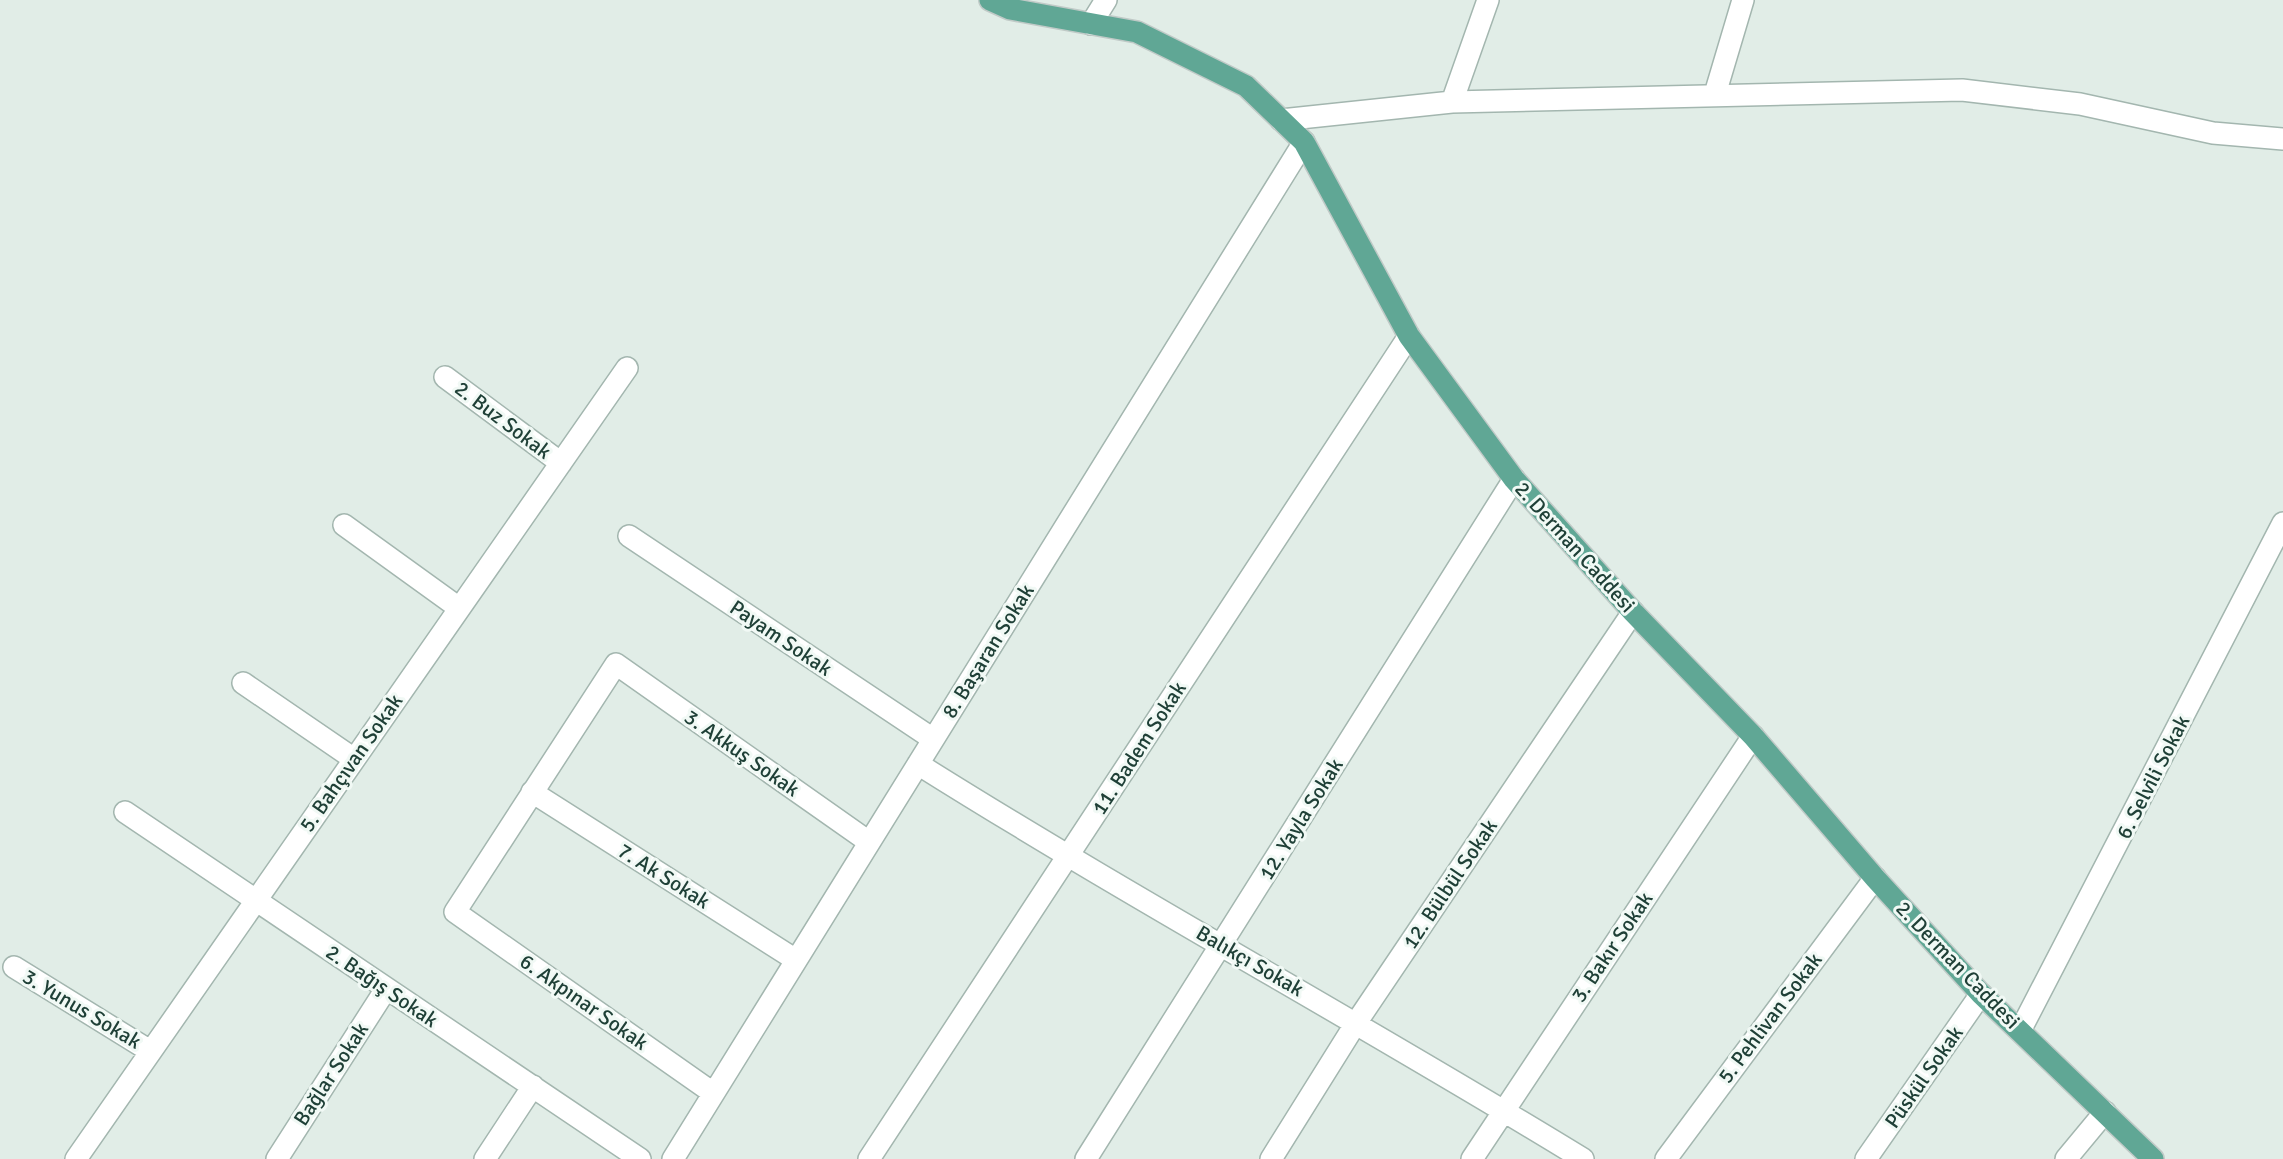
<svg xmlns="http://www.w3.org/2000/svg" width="2283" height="1159" font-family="Signika,sans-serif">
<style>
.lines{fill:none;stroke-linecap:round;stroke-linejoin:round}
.minor-casing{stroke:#a3b6af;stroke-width:24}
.major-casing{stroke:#c0cac7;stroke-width:24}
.minor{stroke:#fff;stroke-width:21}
.major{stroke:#60a795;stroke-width:21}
.labels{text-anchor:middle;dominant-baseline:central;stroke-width:6;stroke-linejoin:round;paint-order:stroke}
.street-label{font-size:21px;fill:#1f4037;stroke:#f1f9f5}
</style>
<rect width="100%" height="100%" fill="#e1ede7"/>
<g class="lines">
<!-- minor casing -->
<g class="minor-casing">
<path id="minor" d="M1091 24 1106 0
M1715 94 1743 0
M1452 102 1488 0
M1281 120 1452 102 1962 90 2080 104 2213 133 2283 139
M445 377 561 463
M344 525 459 608
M629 536 933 739
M243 683 354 759
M918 764C1136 901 1363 1024 1583 1159
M532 792 796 960
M125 812 640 1159
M14 967 150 1051
M2021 1029 2283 523
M713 1093 455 912 616 664 869 842
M76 1159 627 368
M277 1159 386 989
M485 1159 533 1086
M673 1159 1304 142
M869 1159 1409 336
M1086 1159 1514 479
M1271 1159 1356 1023 1633 612
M1472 1159 1753 736
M1666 1159 1875 878
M1866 1159 1981 994
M2066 1159 2105 1112"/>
</g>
<!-- major casing -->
<g class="major-casing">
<path id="major" d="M990 0 1010 9 1137 32 1246 86 1304 142 1409 336 1514 479 1633 612 1753 736 1875 878 1981 994 2153 1159"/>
</g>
<!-- minor -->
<use href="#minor" class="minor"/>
<!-- major -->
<use href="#major" class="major"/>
</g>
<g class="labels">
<!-- street labels -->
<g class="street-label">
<text transform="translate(503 420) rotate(37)">2. Buz Sokak</text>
<text transform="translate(1575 547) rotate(48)">2. Derman Caddesi</text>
<text transform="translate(781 638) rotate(34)">Payam Sokak</text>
<text transform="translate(988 651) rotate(-58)">8. Başaran Sokak</text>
<text transform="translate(1139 748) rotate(-57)">11. Badem Sokak</text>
<text transform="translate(742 753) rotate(35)">3. Akkuş Sokak</text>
<text transform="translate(351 763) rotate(-55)">5. Bahçıvan Sokak</text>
<text transform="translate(2153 777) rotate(-63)">6. Selvili Sokak</text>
<text transform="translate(1301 819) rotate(-58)">12. Yayla Sokak</text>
<text transform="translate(664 876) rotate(32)">7. Ak Sokak</text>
<text transform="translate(1450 884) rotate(-56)">12. Bülbül Sokak</text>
<text transform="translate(1612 947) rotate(-56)">3. Bakır Sokak</text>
<text transform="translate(1250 961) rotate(30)">Balıkçı Sokak</text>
<text transform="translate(1958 965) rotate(46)">2. Derman Caddesi</text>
<text transform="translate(382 986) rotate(34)">2. Bağış Sokak</text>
<text transform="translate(584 1002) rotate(35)">6. Akpınar Sokak</text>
<text transform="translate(82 1009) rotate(31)">3. Yunus Sokak</text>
<text transform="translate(1770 1018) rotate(-53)">5. Pehlivan Sokak</text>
<text transform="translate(331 1074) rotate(-57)">Bağlar Sokak</text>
<text transform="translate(1924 1077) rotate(-55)">Püskül Sokak</text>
</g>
</g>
</svg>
